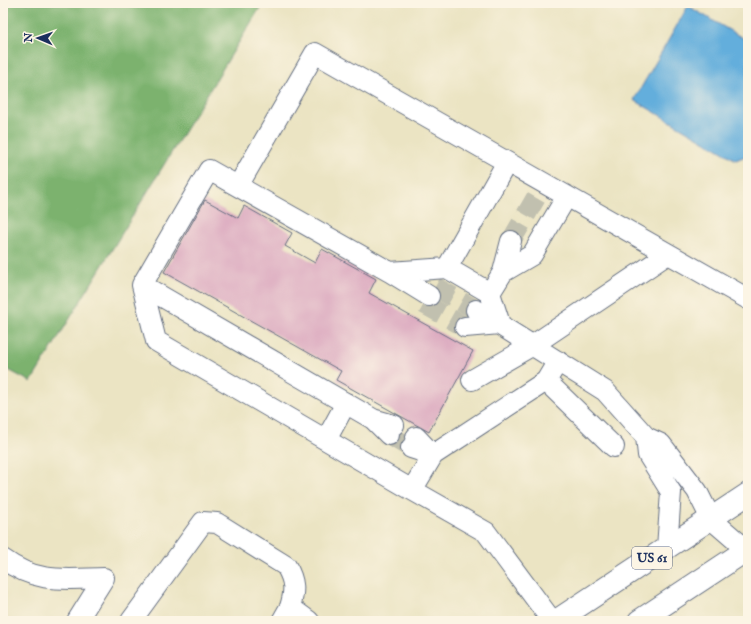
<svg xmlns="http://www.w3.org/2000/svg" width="751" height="624" font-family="'IM FELL English',serif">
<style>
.forest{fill:#7cb26e;stroke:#4c7066}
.water{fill:#63aedc;stroke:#3f6e9d}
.building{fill:#dba9bf}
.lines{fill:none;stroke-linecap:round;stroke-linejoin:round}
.minor-tunnel{stroke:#c1c0af;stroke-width:20;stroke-dasharray:20 10;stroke-linecap:butt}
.minor-casing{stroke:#646e81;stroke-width:22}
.highway-casing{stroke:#646e81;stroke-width:24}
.minor{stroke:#fff;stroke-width:20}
.highway{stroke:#fff;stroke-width:22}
.labels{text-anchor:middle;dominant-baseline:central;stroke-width:4;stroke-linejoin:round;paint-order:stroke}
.shield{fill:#fcf5e5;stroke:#5e6a86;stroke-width:1}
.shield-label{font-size:13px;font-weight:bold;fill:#1b2f5e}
</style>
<rect width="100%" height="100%" fill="#fcf5e5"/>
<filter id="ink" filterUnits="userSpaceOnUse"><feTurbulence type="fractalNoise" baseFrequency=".025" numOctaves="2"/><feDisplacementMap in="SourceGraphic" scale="8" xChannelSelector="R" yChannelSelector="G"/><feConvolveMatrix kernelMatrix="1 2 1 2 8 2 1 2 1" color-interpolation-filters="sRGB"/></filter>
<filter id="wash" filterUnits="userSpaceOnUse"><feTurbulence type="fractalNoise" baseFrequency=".012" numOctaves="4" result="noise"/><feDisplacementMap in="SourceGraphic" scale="16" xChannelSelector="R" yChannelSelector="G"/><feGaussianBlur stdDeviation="0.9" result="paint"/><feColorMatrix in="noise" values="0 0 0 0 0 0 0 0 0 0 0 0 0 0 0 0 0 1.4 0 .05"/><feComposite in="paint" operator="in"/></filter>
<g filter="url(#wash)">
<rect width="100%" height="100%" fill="#ebe4c3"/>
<!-- forest -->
<path class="forest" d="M3 3H263L31 382 3 367Z"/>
<!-- water -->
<path class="water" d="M688 6 748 41V155L736 160 634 100Z"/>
<g id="blocks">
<!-- building -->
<path class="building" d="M205 200 238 218 244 206 292 233 285 246 315 263 322 249 376 279 369 293 473 351 429 432 336 380 341 371 164 272Z"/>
</g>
</g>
<g filter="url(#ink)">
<use href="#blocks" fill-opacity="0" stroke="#646e81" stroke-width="1"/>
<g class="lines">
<!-- minor-tunnel -->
<path class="minor-tunnel" d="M511 241 538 194
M435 287 476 310
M424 304 465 327
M389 435 411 448"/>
<!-- minor casing -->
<g class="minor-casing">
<path id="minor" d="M238 186 315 53 748 299
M447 268 507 162
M390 272 429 296
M503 272 511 241
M142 285 373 419
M490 293 503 272 532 255 567 196
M476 310 605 391 646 437 661 444 697 491 711 519 748 551
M465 327 500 324
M472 380 533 345 668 254
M546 381 614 447
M389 435 373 419 394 425
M646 437 648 455 671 492 667 548
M326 440 346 403
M411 448 433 455 416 437
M412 490 156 341 142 285 209 170 390 272 447 268 490 293 500 324
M3 559C37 584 64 579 104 578L77 621
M131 621 203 522 217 523 286 566C295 581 295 591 290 607
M282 621 290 607 309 621
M552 621 486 532 412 490 433 455 546 381 558 361"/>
</g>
<!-- highway casing -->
<g class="highway-casing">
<path id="highway" d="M556 621 748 494
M639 621 748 549"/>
</g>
<!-- minor -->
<use href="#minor" class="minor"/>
<!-- highway -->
<use href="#highway" class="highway"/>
</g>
</g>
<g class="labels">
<!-- shield labels -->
<rect class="shield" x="632" y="547" width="40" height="22" rx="3"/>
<g class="shield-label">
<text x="652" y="558">US 61</text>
</g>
</g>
<!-- margin -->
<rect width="751" height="624" fill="none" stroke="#fcf5e5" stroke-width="16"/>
<!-- north arrow -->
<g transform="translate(38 38) rotate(272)" stroke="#fcf5e5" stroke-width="3" paint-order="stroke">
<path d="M0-3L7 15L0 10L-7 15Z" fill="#1b2f5e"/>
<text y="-6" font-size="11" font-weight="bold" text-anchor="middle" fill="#1b2f5e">N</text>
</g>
</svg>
